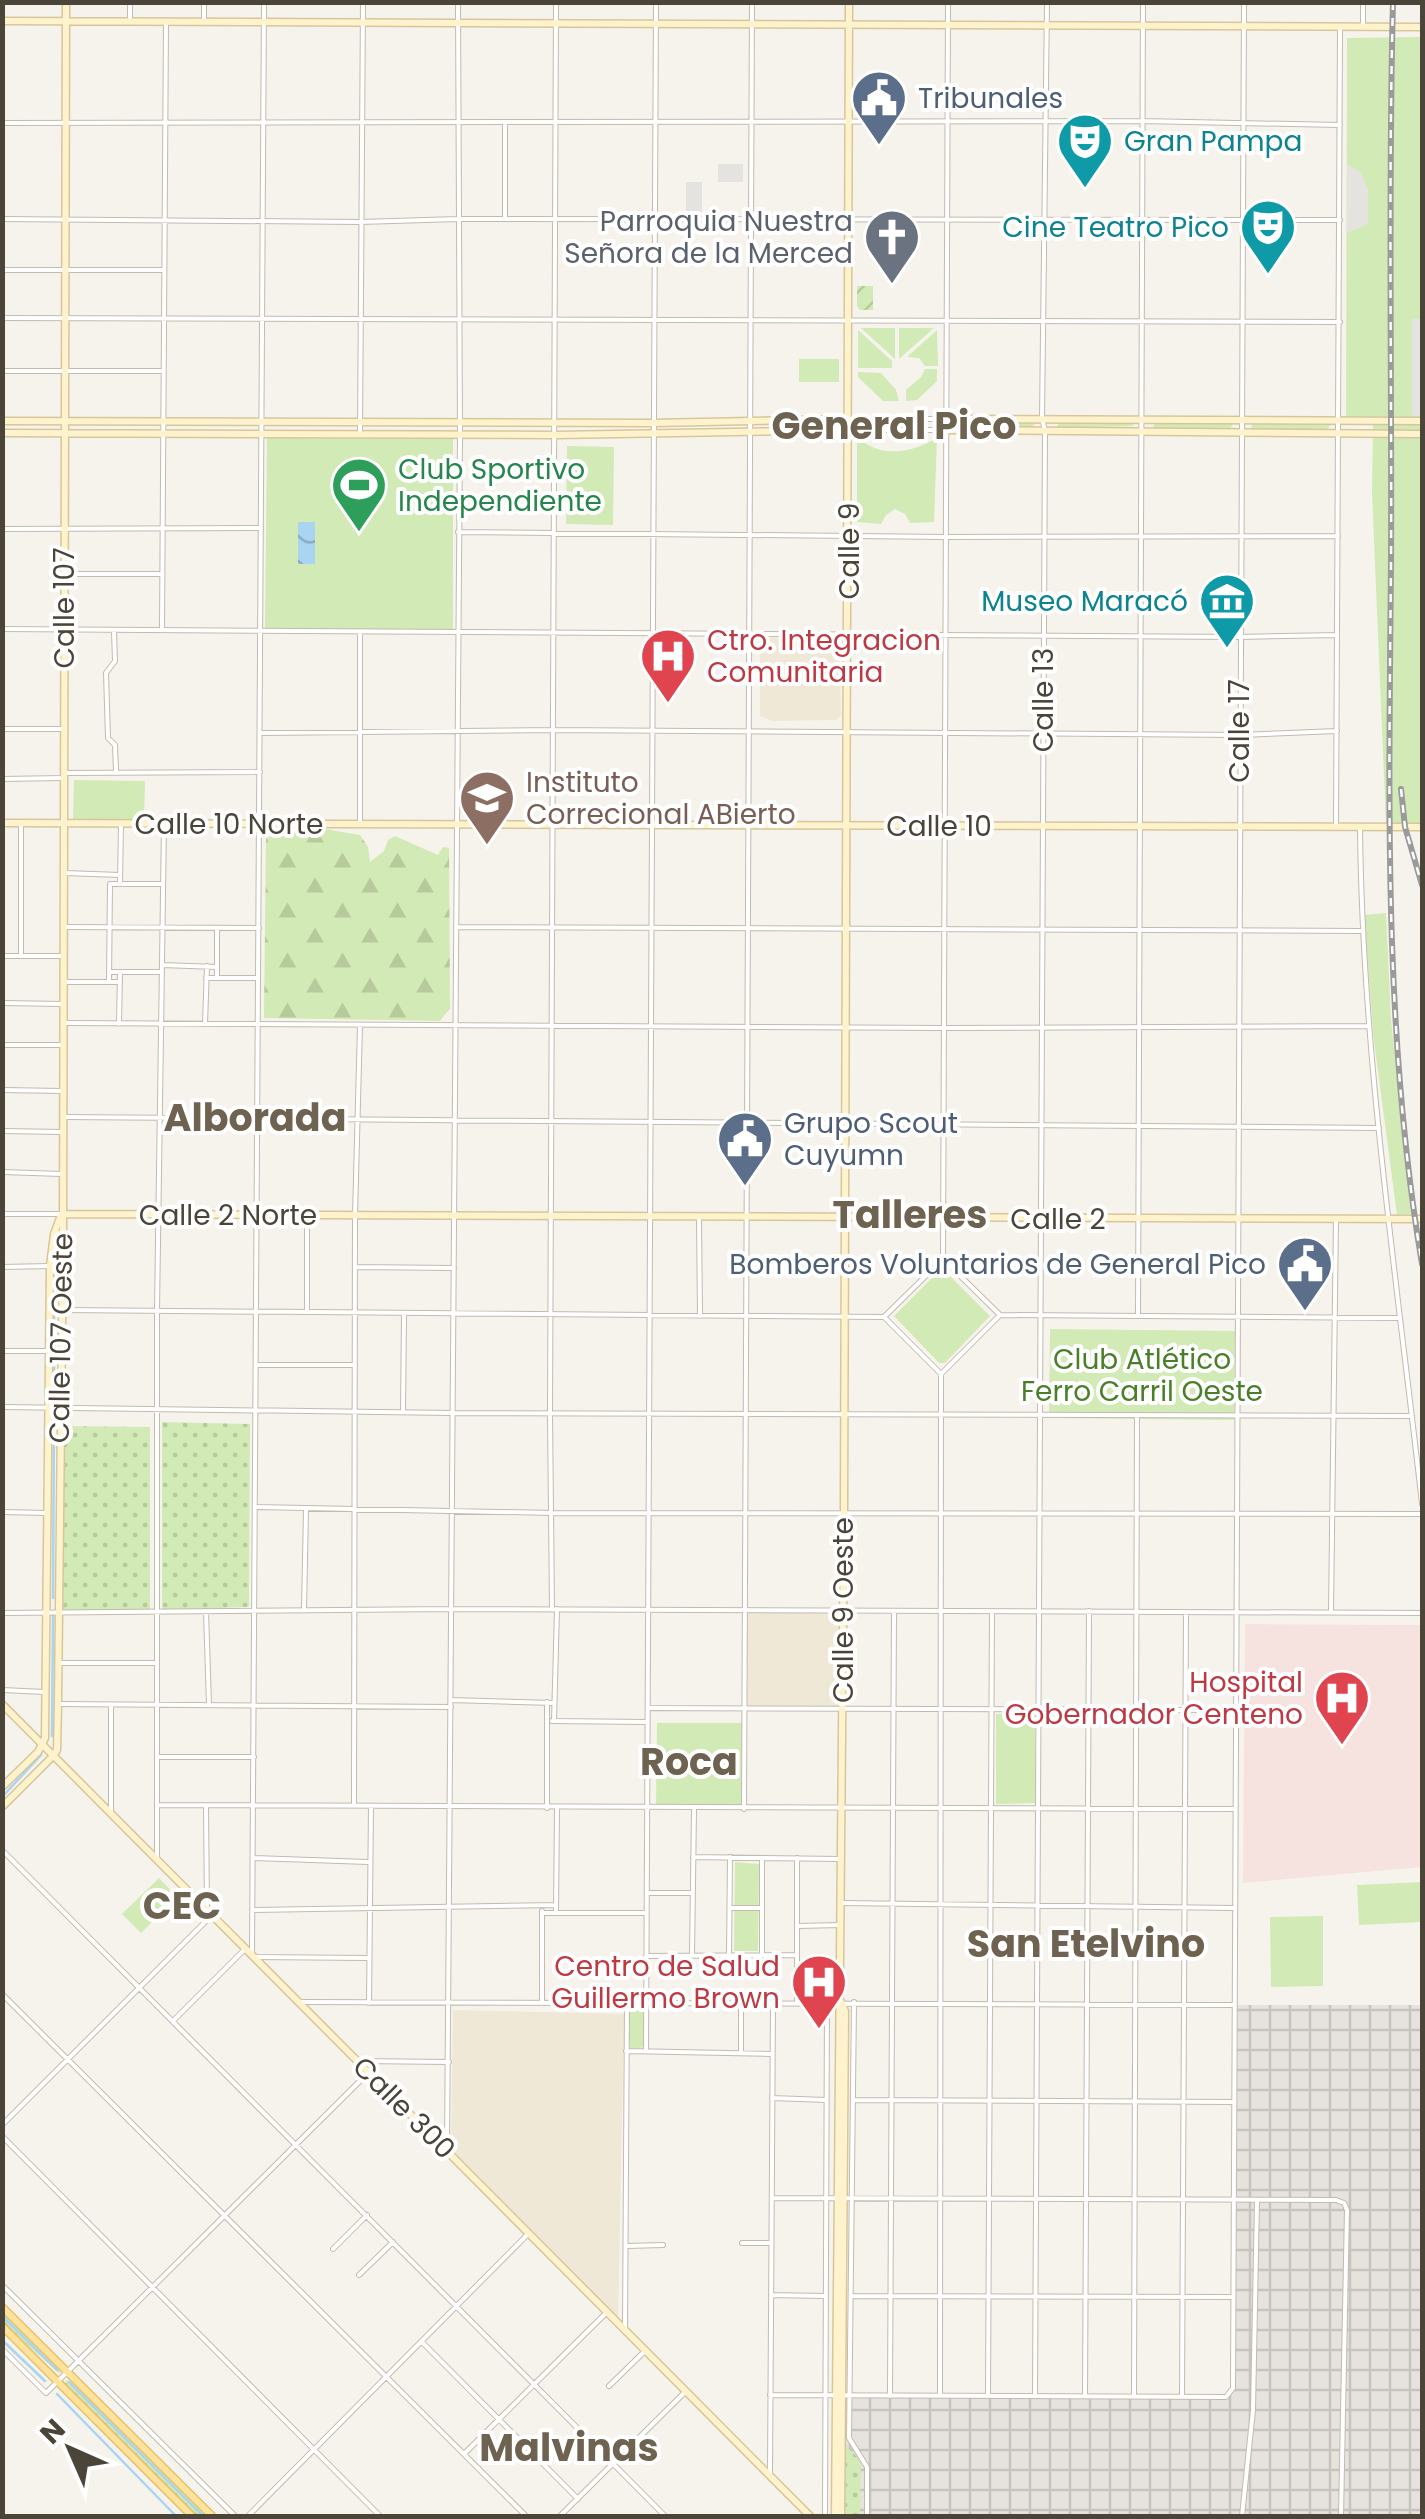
<svg xmlns="http://www.w3.org/2000/svg" width="1425" height="2519" font-family="Poppins,sans-serif">
<style>
.industrial{fill:url(#industrial-grid)}
.education{fill:#efe8d6}
.medical{fill:#f6e3e0}
.grass{fill:url(#grass-dots)}
.forest{fill:url(#forest-firs)}
.park{fill:#d2eab5}
.garden{fill:url(#garden-furrows)}
.parking{fill:#e5e3e0}
.water{fill:url(#water-waves)}
.lines{fill:none;stroke-linecap:round;stroke-linejoin:round}
.stream{stroke:#a9d4f2;stroke-width:2.5}
.street-casing{stroke:#c2bbae;stroke-width:6}
.secondary-casing{stroke:#d6c79b;stroke-width:9}
.primary-casing{stroke:#e6c16a;stroke-width:9}
.street{stroke:#fff;stroke-width:4}
.secondary{stroke:#fff3cd;stroke-width:6}
.primary{stroke:#ffe39c;stroke-width:6}
.rail-casing{stroke:#9a9a9a;stroke-width:6}
.rail{stroke:#fff;stroke-width:2.5;stroke-dasharray:8;stroke-linecap:butt}
.labels{text-anchor:middle;dominant-baseline:central;stroke-width:8;stroke-linejoin:round;paint-order:stroke}
.service-label{font-size:28px;fill:#4e5e75;stroke:#fff;text-anchor:start}
.culture-label{font-size:28px;fill:#0d838f;stroke:#fff;text-anchor:end}
.worship-label{font-size:28px;fill:#5b616d;stroke:#fff;text-anchor:end}
.leisure-label{font-size:28px;fill:#27864d;stroke:#fff;text-anchor:start}
.street-label{font-size:28px;fill:#4b4439;stroke:#fff}
.health-label{font-size:28px;fill:#be3a42;stroke:#fff;text-anchor:end}
.education-label{font-size:28px;fill:#785e54;stroke:#fff;text-anchor:start}
.park-label{font-size:28px;fill:#4a7f2a;stroke:#fff}
.district-label{font-size:38px;font-weight:bold;fill:#6e6250;stroke:#fff}
</style>
<defs>
<pattern id="industrial-grid" width="8" height="8" patternUnits="userSpaceOnUse" patternTransform="scale(2.5)"><rect width="8" height="8" fill="#e6e2dd"/><path d="M0 4h8M4 0v8" fill="none" stroke="#c7c3be"/></pattern>
<pattern id="grass-dots" width="8" height="8" patternUnits="userSpaceOnUse" patternTransform="scale(2.5)"><rect width="8" height="8" fill="#d2eab5"/><path d="M2 2h.1M6 6h.1" fill="none" stroke="#b6ca9c" stroke-width="1.8" stroke-linecap="round"/></pattern>
<pattern id="forest-firs" width="22" height="20" patternUnits="userSpaceOnUse" patternTransform="scale(2.5)"><rect width="22" height="20" fill="#d2eab5"/><path d="M5 1l3.5 6h-7zM16 11l3.5 6h-7z" fill="#b6ca9c"/></pattern>
<pattern id="garden-furrows" width="10" height="10" patternUnits="userSpaceOnUse" patternTransform="scale(2.5)"><rect width="10" height="10" fill="#d2eab5"/><path d="M-1 1l2-2M0 10L10 0M9 11l2-2" fill="none" stroke="#b6ca9c"/></pattern>
<pattern id="water-waves" width="16" height="10" patternUnits="userSpaceOnUse" patternTransform="scale(2.5)"><rect width="16" height="10" fill="#a9d4f2"/><path d="M0 5q4-4 8 0t8 0" fill="none" stroke="#8caec5"/></pattern>
</defs>
<rect width="100%" height="100%" fill="#f6f3ec"/>
<!-- industrial -->
<path class="industrial" d="M1234 2005H1422V2516H841L843 2396 1231 2394Z"/>
<!-- education -->
<path class="education" d="M839 637 841 715 836 720 772 721 760 716V641L764 638Z
M744 1610H843L842 1708H744Z
M453 2010 624 2014 618 2322 451 2149Z"/>
<!-- medical -->
<path class="medical" d="M1245 1624 1422 1625V1867L1243 1883Z"/>
<!-- grass -->
<path class="grass" d="M1252 133H1273V161H1264V152H1248V137Z
M162 1422 250 1424 249 1607 162 1610Z
M62 1426 150 1427V1611L63 1613Z
M2 2311 61 2370 60 2374 3 2323Z
M66 2380 95 2402 209 2516H196L65 2386Z
M846 2446 861 2461 860 2516H845Z"/>
<!-- forest -->
<path class="forest" d="M325 829 360 835 368 847 370 862 384 851 388 840 395 836 438 855 443 847 449 848 450 1008 440 1021 264 1018 266 834Z"/>
<!-- park -->
<path class="park" d="M1422 37V823H1386L1372 493 1373 422 1346 421 1347 38Z
M861 328H895V359Z
M899 328H934L899 359Z
M858 330 892 361V368H858Z
M937 330 938 366H925L919 358 907 357Z
M799 359H839V382H799Z
M925 369H937V381L917 400 906 401V390L921 377Z
M858 372 881 373 896 390 899 401H883L858 377Z
M959 421 1033 422 1035 424 1031 428 957 427Z
M1059 422H1131L1134 426 1057 428Z
M1157 422 1230 423 1233 425 1229 429H1157L1153 426Z
M1254 423H1326L1330 426 1326 430H1254L1251 427Z
M857 437C881 459 911 453 937 438L934 522 910 523 905 514 895 509 886 515 881 524 857 522Z
M267 438 453 439V630H265Z
M567 446 614 447 613 525 566 524Z
M74 780 145 781 144 821 73 820Z
M1386 913 1391 1019 1411 1214 1397 1215 1374 1041 1364 915Z
M942 1268 990 1316 945 1363H939L894 1316Z
M1050 1329 1235 1331 1234 1420 1049 1418Z
M1035 1713 1036 1803 996 1804V1714Z
M657 1723H742L741 1806 656 1805Z
M735 1862 759 1864 758 1951H734Z
M159 1878 177 1897 141 1933 122 1914Z
M1422 1882V1922L1359 1925 1357 1885Z
M1323 1916V1986L1271 1987 1270 1917Z
M633 2008 644 2012V2046L641 2048H631L628 2045 629 2012Z"/>
<!-- garden -->
<path class="garden" d="M857 286H873V310H860L857 306Z"/>
<!-- parking -->
<path class="parking" d="M718 164H743V182H718Z
M1347 164 1361 173 1368 188V224L1347 233Z
M686 182H702V212L686 211Z
M1412 319H1422V416H1412Z"/>
<!-- water -->
<path class="water" d="M298 522H315V564H298Z"/>
<g class="lines">
<!-- stream -->
<path class="stream" d="M55 1249 58 1233
M54 1257V1401
M53 1598 54 1419
M52 1736 53 1616
M2 1797 41 1755
M2 2316 57 2370
M2 2340 45 2381
M69 2382 203 2516
M57 2394 176 2516"/>
<!-- street casing -->
<g class="street-casing">
<path id="street" d="M130 21V2
M204 22V2
M1363 27V2
M2 123 1142 121 1340 125
M505 124V219
M2 219 360 222 458 219 1340 220
M2 270H163
M2 318 1340 322
M2 371H162
M848 419H947
M848 430H947
M360 433 363 2
M2 529 261 528
M458 532 946 537 1338 536
M64 574H159
M2 629 1239 637 1337 635
M162 630 166 22
M114 631 115 661 106 673 108 738 115 745 116 770
M360 635V825
M2 729H63
M260 733 554 730 1239 735 1337 731
M65 773 260 772
M2 779 63 778
M1336 826 1340 27
M1360 826C1362 1053 1397 1279 1422 1504
M65 873 120 875
M120 884 121 823
M64 927 259 928
M456 927 1361 931
M217 928V978
M2 956H63
M21 956V823
M162 965 217 967
M109 972H162
M206 978H257
M65 982H120
M109 982 110 884H163
M2 1003 63 1004
M63 1023 944 1028 1368 1026
M119 1024 120 973
M205 1024 207 966
M2 1045H63
M2 1090 63 1091
M63 1117 1379 1128
M2 1131 62 1132
M2 1172 62 1174
M2 1214H62
M699 1218 700 1316
M943 1259 1000 1315
M2 1267 50 1266
M355 1267 454 1268
M64 1310 884 1317
M307 1312V1217
M1000 1315 1400 1318
M1138 1316 1143 2
M884 1317 943 1259 948 2
M884 1317 941 1374 940 2394
M2 1351H49
M257 1365H355
M941 1374 1000 1315
M2 1407 451 1413 1412 1416
M403 1412 404 1313
M257 1507 552 1513 1422 1514
M2 1512 47 1513
M552 1609 550 1413 556 2
M304 1610 306 1510
M206 1611 209 1705
M1331 1612 1336 1219
M2 1613 451 1609 1422 1613
M59 1663H157
M2 1690 45 1692
M451 1700 554 1703
M547 1702V1808
M58 1704 451 1707
M111 1705V1813
M650 1708 1235 1710
M552 1721 647 1722
M554 1721 557 1609
M159 1757H254
M157 1805 1235 1809
M206 1805 207 1909
M354 1805 355 1216 360 1025
M744 1809 752 2
M2 1850 665 2516
M693 1857 839 1859
M253 1858 368 1862
M797 1858V2002
M157 1859V1311L164 824
M647 1893H693
M841 1903 1235 1908
M730 1908H760
M253 1910 556 1905
M542 1913H646
M556 1913 557 1808
M797 1926 841 1925
M252 1953 264 2
M692 1955 694 1810
M729 1955 730 1857
M762 1955V1860
M646 1956 797 1955
M254 1957 368 1958
M2 1994 526 2516
M300 2002 1234 2005
M542 2002V1911
M854 2002 849 2438 867 2467V2516
M369 2003 371 1807
M174 2020 245 1949
M626 2051 771 2054
M646 2051 656 2
M741 2052V2001
M359 2061 449 2062
M772 2098 826 2100
M854 2100 1234 2102
M2 2125 211 1916
M2 2136 380 2516
M447 2150 460 435 458 2
M772 2198 1336 2200 1344 2203 1347 2210 1341 2516
M742 2243H771
M626 2246 663 2245
M333 2249 367 2215
M359 2275 393 2242
M2 2285 235 2516
M771 2295 826 2296
M852 2296 1232 2297
M625 2329 627 2001
M422 2342 578 2499
M2 2349 46 2393 368 2073
M609 2386 646 2350
M770 2395 1226 2397 1233 2388 1244 2
M1134 2395 1137 1415
M890 2396 894 1611
M988 2396 992 1611
M1035 2396C1039 1741 1041 1086 1045 431L1042 418 1047 2
M1085 2396 1089 1611
M1182 2396 1186 1612
M464 2454 606 2313
M770 2475 773 2002
M248 2516 529 2233
M560 2516 684 2393
M825 2516 827 2002
M1242 2516 1253 2410 1257 2200"/>
</g>
<!-- secondary casing -->
<g class="secondary-casing">
<path id="secondary" d="M2 21 1422 27
M947 419 1422 421
M2 421 653 423 848 419
M947 430 1422 434
M2 433 556 435 848 430
M2 823 1422 827
M62 1214 1422 1219
M2 1704 810 2516
M54 1755 57 1750 58 1704 63 1234 66 2
M2 1787 38 1752 45 1738 50 1266 54 1234 61 1215
M2 1807 54 1755
M841 2002 845 2011 841 2516
M835 2516 844 1513 849 2"/>
</g>
<!-- primary casing -->
<g class="primary-casing">
<path id="primary" d="M2 2307 212 2516
M2 2326 192 2516"/>
</g>
<!-- street -->
<use href="#street" class="street"/>
<!-- secondary -->
<use href="#secondary" class="secondary"/>
<!-- primary -->
<use href="#primary" class="primary"/>
<!-- rail casing -->
<g class="rail-casing">
<path id="rail" d="M1393 2C1388 189 1392 376 1391 562 1389 796 1383 1032 1422 1264
M1401 789 1405 827 1422 885"/>
</g>
<!-- rail -->
<use href="#rail" class="rail"/>
</g>
<!-- icons -->
<defs>
<g id="civic-pin" transform="scale(2.875)"><path d="M0 17L-7.5 6A9.5 9.5 0 1 1 7.5 6Z" fill="#5c6f8a" stroke="#fff"/><path d="M-.6-6.5H3V-4.5H.6V-3L4-1V1h2V6H-6V1h2V-1L-.6-3ZM-1.2 2.5V6h2.4V2.5Z" fill="#fff"/></g>
<g id="theatre-pin" transform="scale(2.875)"><path d="M0 17L-7.5 6A9.5 9.5 0 1 1 7.5 6Z" fill="#0f9aa8" stroke="#fff"/><path d="M-5-5.5Q0-4 5-5.5V0Q5 5 0 6Q-5 5-5 0ZM-3.3-2.5H-1v1.5H-3.3ZM1-2.5H3.3v1.5H1ZM-2.8 1Q0 5.5 2.8 1Z" fill="#fff"/></g>
<g id="church-pin" transform="scale(2.875)"><path d="M0 17L-7.5 6A9.5 9.5 0 1 1 7.5 6Z" fill="#6b7280" stroke="#fff"/><path d="M-1.2-6h2.4v3.5h3.3v2.4h-3.3V6h-2.4V-.1h-3.3v-2.4h3.3Z" fill="#fff"/></g>
<g id="stadium-pin" transform="scale(2.875)"><path d="M0 17L-7.5 6A9.5 9.5 0 1 1 7.5 6Z" fill="#2e9e5b" stroke="#fff"/><path d="M0-5a6.5 5 0 1 0 0 10a6.5 5 0 1 0 0-10ZM-3.5-1.8h7v3.6h-7Z" fill="#fff"/></g>
<g id="museum-pin" transform="scale(2.875)"><path d="M0 17L-7.5 6A9.5 9.5 0 1 1 7.5 6Z" fill="#0f9aa8" stroke="#fff"/><path d="M0-6L6-3V-2H-6V-3ZM-5-1h2V3h-2ZM-1-1h2V3h-2ZM3-1h2V3H3ZM-6 4H6V6H-6Z" fill="#fff"/></g>
<g id="hospital-pin" transform="scale(2.875)"><path d="M0 17L-7.5 6A9.5 9.5 0 1 1 7.5 6Z" fill="#e0444e" stroke="#fff"/><path d="M-5-5h3v3.5h4V-5h3V5h-3V1.5h-4V5h-3Z" fill="#fff"/></g>
<g id="university-pin" transform="scale(2.875)"><path d="M0 17L-7.5 6A9.5 9.5 0 1 1 7.5 6Z" fill="#8d6e63" stroke="#fff"/><path d="M0-5L7-2L0 1L-7-2ZM-4 1L0 2.5L4 1V4Q0 6-4 4Z" fill="#fff"/></g>
</defs>
<g fill-rule="evenodd">
<use href="#civic-pin" x="879" y="98"/>
<use href="#theatre-pin" x="1085" y="141"/>
<use href="#theatre-pin" x="1268" y="227"/>
<use href="#church-pin" x="892" y="237"/>
<use href="#stadium-pin" x="359" y="485"/>
<use href="#museum-pin" x="1227" y="601"/>
<use href="#hospital-pin" x="668" y="656"/>
<use href="#university-pin" x="487" y="798"/>
<use href="#civic-pin" x="745" y="1139"/>
<use href="#civic-pin" x="1305" y="1264"/>
<use href="#hospital-pin" x="1342" y="1698"/>
<use href="#hospital-pin" x="819" y="1982"/>
</g>
<g class="labels">
<!-- service labels -->
<g class="service-label">
<text x="918" y="98">Tribunales</text>
<text x="784" y="1123">Grupo Scout<tspan x="784" dy="32">Cuyumn</tspan></text>
<text x="1266" y="1264" text-anchor="end">Bomberos Voluntarios de General Pico</text>
</g>
<!-- culture labels -->
<g class="culture-label">
<text x="1124" y="141" text-anchor="start">Gran Pampa</text>
<text x="1229" y="227">Cine Teatro Pico</text>
<text x="1188" y="601">Museo Maracó</text>
</g>
<!-- worship labels -->
<g class="worship-label">
<text x="853" y="221">Parroquia Nuestra<tspan x="853" dy="32">Señora de la Merced</tspan></text>
</g>
<!-- leisure labels -->
<g class="leisure-label">
<text x="398" y="469">Club Sportivo<tspan x="398" dy="32">Independiente</tspan></text>
</g>
<!-- street labels -->
<g class="street-label">
<text transform="translate(849 551) rotate(-90)">Calle 9</text>
<text transform="translate(64 608) rotate(-90)">Calle 107</text>
<text transform="translate(1043 700) rotate(-90)">Calle 13</text>
<text transform="translate(1239 731) rotate(-90)">Calle 17</text>
<text x="229" y="824">Calle 10 Norte</text>
<text x="939" y="826">Calle 10</text>
<text x="228" y="1215">Calle 2 Norte</text>
<text x="1058" y="1219">Calle 2</text>
<text transform="translate(61 1338) rotate(-89)">Calle 107 Oeste</text>
<text transform="translate(843 1610) rotate(-90)">Calle 9 Oeste</text>
<text transform="translate(404 2108) rotate(45)">Calle 300</text>
</g>
<!-- health labels -->
<g class="health-label">
<text x="707" y="640" text-anchor="start">Ctro. Integracion<tspan x="707" dy="32">Comunitaria</tspan></text>
<text x="1303" y="1682">Hospital<tspan x="1303" dy="32">Gobernador Centeno</tspan></text>
<text x="780" y="1966">Centro de Salud<tspan x="780" dy="32">Guillermo Brown</tspan></text>
</g>
<!-- education labels -->
<g class="education-label">
<text x="526" y="782">Instituto<tspan x="526" dy="32">Correcional ABierto</tspan></text>
</g>
<!-- park labels -->
<g class="park-label">
<text x="1142" y="1359">Club Atlético<tspan x="1142" dy="32">Ferro Carril Oeste</tspan></text>
</g>
<!-- district labels -->
<g class="district-label">
<text x="894" y="425">General Pico</text>
<text x="255" y="1117">Alborada</text>
<text x="910" y="1214">Talleres</text>
<text x="689" y="1761">Roca</text>
<text x="182" y="1905">CEC</text>
<text x="1086" y="1943">San Etelvino</text>
<text x="569" y="2447">Malvinas</text>
</g>
</g>
<!-- border -->
<rect width="1425" height="2519" fill="none" stroke="#4b4439" stroke-width="10"/>
<!-- north arrow -->
<g transform="translate(70 2449) rotate(315)" stroke="#ffffff" stroke-width="8" paint-order="stroke">
<path d="M0-8L18 38L0 25L-18 38Z" fill="#4b4439"/>
<text y="-15" font-size="28" font-weight="bold" text-anchor="middle" fill="#4b4439">N</text>
</g>
</svg>
